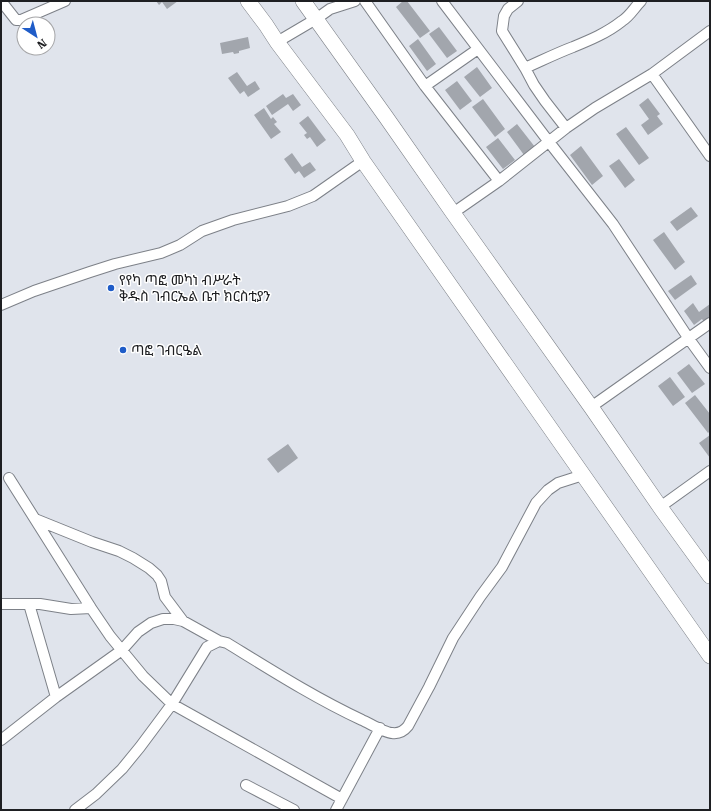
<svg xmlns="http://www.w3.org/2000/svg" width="711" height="811" font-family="'Roboto Serif','Noto Sans Ethiopic',serif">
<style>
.building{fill:#a2a6ad}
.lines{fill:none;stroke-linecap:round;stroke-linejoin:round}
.minor-casing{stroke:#7d8188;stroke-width:12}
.highway-casing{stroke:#7d8188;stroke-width:16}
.minor{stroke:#fff;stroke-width:10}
.highway{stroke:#fff;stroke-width:15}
.poi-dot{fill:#1f5cc8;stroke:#fff;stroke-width:1.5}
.labels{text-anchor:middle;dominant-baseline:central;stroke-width:3;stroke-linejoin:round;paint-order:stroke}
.poi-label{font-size:14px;fill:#1e1f22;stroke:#fff;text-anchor:start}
</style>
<rect width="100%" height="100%" fill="#e0e4ec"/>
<!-- building -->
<path class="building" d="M156 1H178L167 9 162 2 159 5Z
M403 1H407L430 31 420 38 396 7Z
M439 27 457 51 447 58 429 34Z
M248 37 250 48 239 51V53L234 54 233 52 222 54 220 43Z
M418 39 436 64 427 71 409 46Z
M477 67 492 88 480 97 464 77Z
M237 72 247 86 255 81 260 89 248 97 244 91 240 94 228 78Z
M457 81 472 101 460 110 445 90Z
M283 94 286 98 293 94 301 105 293 111 288 104 272 115 266 106Z
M648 98 660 114 657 116 663 124 648 135 641 125 649 119 639 105Z
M483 99 505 129 495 137 472 107Z
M264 108 271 119 273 117 277 122 274 124 281 132 271 139 254 115Z
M308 116 326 140 317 147 310 137 307 139 304 135 307 133 299 123Z
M517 124 535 147 524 155 507 132Z
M626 127 649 158 639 165 616 134Z
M498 138 515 160 503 169 486 147Z
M581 146 603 176 592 185 570 155Z
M292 153 302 167 310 162 316 170 304 178 299 171 295 174 284 159Z
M619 159 635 180 625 188 609 166Z
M691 207 698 216 677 231 670 222Z
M664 232 685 262 675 270 653 240Z
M691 275 697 284 675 300 668 291Z
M693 303 699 312 710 304V318L704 322 702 319 694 325 684 311Z
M689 364 705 384 692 393 677 373Z
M670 377 685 397 673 406 658 386Z
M695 395 710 414V431L708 433 685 403Z
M710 435V458L699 443Z
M288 444 298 458 278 473 267 459Z"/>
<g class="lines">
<!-- minor casing -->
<g class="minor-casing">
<path id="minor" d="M1 1 16 20H21L65 1
M365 1 425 86 499 181
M442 1 549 142 613 224 689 339 710 368
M518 1 508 9 504 16 502 31 525 68 534 85 545 101 566 128
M277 42 316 19 330 9 355 1
M525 68C541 61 557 53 573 47 590 40 607 33 622 21 630 16 634 8 641 1
M652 74 710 156
M425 86 478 49
M453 213 499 181 566 128 595 108 652 74 710 31
M1 305 34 291 90 272 115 264 161 253 180 245 202 231 233 220 288 206 313 196 363 161
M591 407 710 323
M9 478 91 608 110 636 143 676 172 704 342 799
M660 507 710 471
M35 519 92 542 119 551 133 558 149 568 157 575 161 581 165 597 183 621
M1 604H40L71 609 91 608
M29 604 56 697
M1 740 56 697 122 650 138 632 151 623 163 619H174L183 621 219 641 227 643C271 670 315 698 362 720 369 723 385 733 392 733 399 734 404 731 408 726L429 687 453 638 480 597 502 567 536 503 548 490 558 483 583 475
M246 785 294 810
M75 810 96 794 122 769 140 747 172 704 207 647 219 641
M336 810 380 728"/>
</g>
<!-- highway casing -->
<g class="highway-casing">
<path id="highway" d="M248 1 266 25 277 42 347 135 363 161 710 656
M303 1 386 117 453 213 591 407 660 507 710 576"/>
</g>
<!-- minor -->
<use href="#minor" class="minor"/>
<!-- highway -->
<use href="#highway" class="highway"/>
</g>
<!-- markers -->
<g class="poi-dot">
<circle cx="111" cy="288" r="4"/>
<circle cx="123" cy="350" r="4"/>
</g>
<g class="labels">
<!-- poi labels -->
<g class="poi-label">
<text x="119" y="280">የየካ ጣፎ መካነ ብሥራት<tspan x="119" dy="16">ቅዱስ ገብርኤል ቤተ ክርስቲያን</tspan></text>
<text x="131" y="350">ጣፎ ገብርዔል</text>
</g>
</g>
<!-- border -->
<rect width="711" height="811" fill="none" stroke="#1e1f22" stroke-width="4"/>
<!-- north arrow -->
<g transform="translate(36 36) rotate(144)"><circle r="19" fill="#ffffff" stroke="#a5a5a7"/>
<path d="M0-3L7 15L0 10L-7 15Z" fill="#1f5cc8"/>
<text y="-6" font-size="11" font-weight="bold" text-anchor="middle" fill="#1e1f22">N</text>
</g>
</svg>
